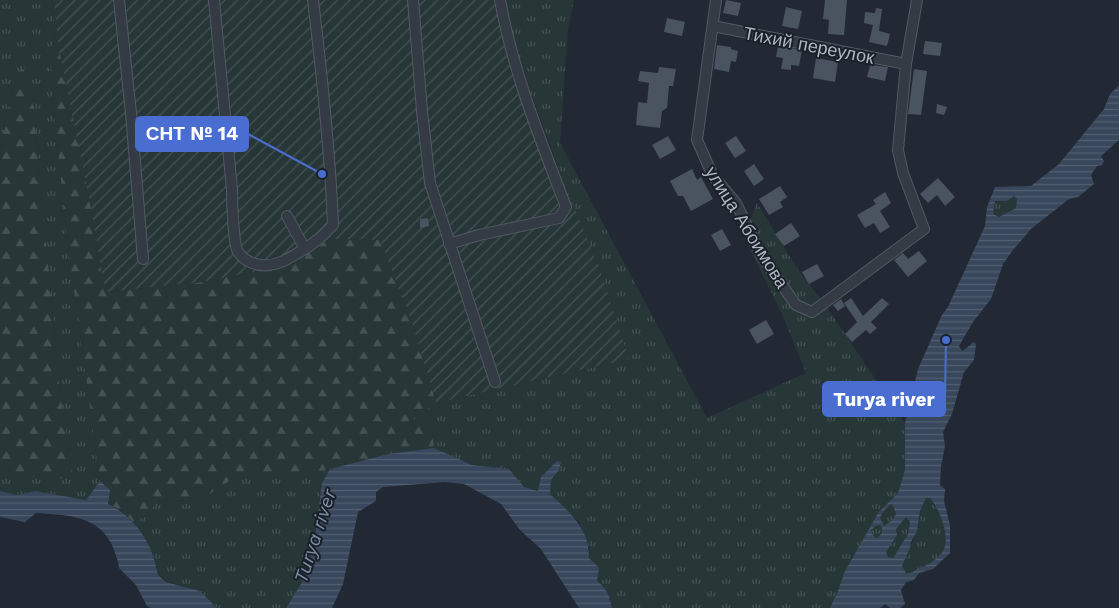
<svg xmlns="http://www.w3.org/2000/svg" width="1119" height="608" font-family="'Work Sans',sans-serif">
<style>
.grass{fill:url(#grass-tufts)}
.forest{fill:url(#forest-firs)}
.garden{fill:url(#garden-furrows)}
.water{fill:url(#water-rules);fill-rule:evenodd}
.building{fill:#4a5360}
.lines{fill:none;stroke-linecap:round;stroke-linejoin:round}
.street-casing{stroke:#525963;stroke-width:12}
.street{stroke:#353b45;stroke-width:10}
.labels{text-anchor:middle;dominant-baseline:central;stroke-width:4;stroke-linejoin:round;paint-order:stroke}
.street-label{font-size:18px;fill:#afb6c2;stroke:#1a2029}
.water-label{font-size:19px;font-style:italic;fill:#7b8da7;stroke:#1a2029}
.leader{fill:none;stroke:#496dd1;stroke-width:2}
.callout-dot{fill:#496dd1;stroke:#1a2029;stroke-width:2}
.callout{fill:#496dd1;stroke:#496dd1;stroke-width:2}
.callout-label{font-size:19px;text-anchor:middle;font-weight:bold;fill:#fff}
</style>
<defs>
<pattern id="grass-tufts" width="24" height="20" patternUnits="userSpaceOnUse" patternTransform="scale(1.25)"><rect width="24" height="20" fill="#273737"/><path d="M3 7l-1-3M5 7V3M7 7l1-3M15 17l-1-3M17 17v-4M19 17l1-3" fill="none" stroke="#445252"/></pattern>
<pattern id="forest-firs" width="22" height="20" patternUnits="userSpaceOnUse" patternTransform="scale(1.25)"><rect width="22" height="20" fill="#273737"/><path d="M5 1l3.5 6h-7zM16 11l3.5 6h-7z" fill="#445252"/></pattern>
<pattern id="garden-furrows" width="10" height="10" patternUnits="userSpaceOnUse" patternTransform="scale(1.25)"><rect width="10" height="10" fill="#273737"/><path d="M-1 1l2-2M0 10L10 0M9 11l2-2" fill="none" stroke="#445252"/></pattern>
<pattern id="water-rules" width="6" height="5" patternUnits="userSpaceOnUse" patternTransform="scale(1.25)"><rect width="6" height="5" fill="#39475c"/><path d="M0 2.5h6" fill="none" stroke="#535f72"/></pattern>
</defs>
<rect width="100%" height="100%" fill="#222934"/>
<!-- grass -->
<path class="grass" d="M0 0H52L56 35 51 50V83L67 238 100 481 86 500 35 491 17 495 0 491V467L10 472H72L60 392 34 112 19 71 6 116 0 167Z
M506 0H574L568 29 560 143 707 418 806 373 783 316 744 237 757 203 798 270 826 306 905 423V470L898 493 878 513 830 608H612L611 599 597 581 589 558 590 549 579 522 550 494 551 480 559 470 538 491 524 488 509 469 472 465 434 448 432 427 412 419 436 403 629 359 512 42Z
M1014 196 1017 199 1016 208 999 217 993 214 994 201 998 202Z
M330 469 322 483 316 531 307 574 286 608H217L200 591 166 581 158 574C155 553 145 542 135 524L160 500 199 501 240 474H295Z
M926 498H930C940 509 953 543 940 556 931 564 920 568 910 574L905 573 902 566C909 552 914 539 918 525 921 515 920 506 926 498Z
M891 504 894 508 896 514 892 520 884 526 880 518 882 513Z
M906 517 910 522 908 534 895 555 893 558 888 557 886 552 897 535 896 529Z
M879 524 882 527V533L877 538H874L871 531 875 526Z"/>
<!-- forest -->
<path class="forest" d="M52 0H67L90 202 105 292 202 282 288 265 330 239 380 240 411 319 436 403 413 419 432 427 434 448 388 454 330 469 295 474H240L199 501 160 500 135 524 121 510 108 504 105 485 100 481 67 238 51 83V50L56 35Z
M27 67 34 112 60 392 72 472 55 482 10 472 0 467V167L6 116 19 71Z"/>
<!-- garden -->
<path class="garden" d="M54 0H506L512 42 549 146 600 270 629 359 436 403 411 319 380 240 330 239 288 265 202 282 105 292 90 202 59 50Z"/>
<!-- water -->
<path class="water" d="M1119 85V140L1101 156 1104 161 1102 165 1097 166 1091 175 1094 184 1078 197 1069 199 1031 229 1013 250 1003 264 991 299 973 322 959 346 962 351 968 347 973 342 976 344 974 360 964 372 952 414 943 432 945 446 941 466 940 485 945 489 944 501 950 525V553L933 569 919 573 914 580 906 582 901 590 905 604 900 608H890L885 604 880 608H830L838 591 844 573 878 513 898 493 905 470V423L918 369 942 315 948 307 985 226 987 207 995 187 1031 186 1059 164 1104 109 1110 94ZM1014 196 1017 199 1016 208 999 217 993 214 995 201H1007ZM926 498H930C939 508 950 536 944 549 941 557 927 566 920 568 914 570 912 574 906 573L902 566 910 548 911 542 917 531 920 511ZM891 504 894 508 896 514 892 520 884 526 880 518 882 513ZM906 517 910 522 908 534 895 555 893 558 888 557 886 552 897 535 896 529ZM879 525 882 527V533L877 538H875L871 531 875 526Z
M434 448 472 465 509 469 524 487 538 491 541 477 557 461 561 462 559 470 551 480 550 494C570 512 590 530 589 558L599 568 597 581C607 589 610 596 612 608H579L541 549 520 530 501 504 464 484 445 482 383 487 376 492V501L358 512 343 584 332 608H286L307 574 316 531 322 483 330 469 388 454Z
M100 481 110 490 108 504C136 517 153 545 158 575L166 582 200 591 217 608H151L147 606 136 585 119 568C118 559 115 553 112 545 98 515 66 515 36 513L25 522 0 517V491L17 495 35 491 86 500Z"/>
<!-- building -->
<path class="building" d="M726 0 741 3 738 16 723 13Z
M825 0H847L844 35 828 34 829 20 823 19Z
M786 7 802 11 798 29 782 26Z
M876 8 882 9 879 31 890 34 887 46 869 42 873 25 864 23 865 12 875 13Z
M667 18 685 22 682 36 664 32Z
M925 41 942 43 940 56 923 54Z
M717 45 731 47V49L738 51 736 62 731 61 729 72 714 69Z
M778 46 802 50 799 66 791 65V70L781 69 783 58 776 57Z
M816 58 838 62 835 82 813 78Z
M870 65 888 67 885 81 867 77Z
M659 67 676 69 673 86H669L667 108 662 111 660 128 636 125 638 102 647 103 649 83 638 81 640 71 658 73Z
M914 69 927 71 921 115 908 114Z
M937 104 947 107 944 115 936 113Z
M668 136 676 150 660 159 652 145Z
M736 136 746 151 735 158 725 143Z
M754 164 764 179 754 186 744 171Z
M692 169 697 180 701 177 713 199 691 211 683 196H678L670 181Z
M938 178 955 197 945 206 937 195 928 203 920 194Z
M780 186 787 197 780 202 783 207 769 215 759 199Z
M885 192 891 203 880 211 890 227 880 233 874 223 865 228 857 215 876 204 873 200Z
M428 218 429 226 420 228V219Z
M791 223 800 236 784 246 775 234Z
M722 229 731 245 720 251 711 235Z
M919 251 927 261 908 277 894 260 903 253 908 259Z
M817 264 824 276 809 284 802 272Z
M851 298 863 316 882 298 889 304 871 322 877 328 870 334 866 330 852 342 845 334 857 322 844 303Z
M841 299 845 306 838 311 833 305Z
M766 320 774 334 757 344 749 330Z"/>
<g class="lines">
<!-- street casing -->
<g class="street-casing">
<path id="street" d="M119 0 131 113 143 259
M214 0 232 189C232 201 233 243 238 252 248 266 266 268 281 262 289 259 297 253 305 249L287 216
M413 0 422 111 430 183 495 382
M716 0 697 140 713 176 736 203 761 255 796 305 812 312 924 229 903 173 898 150 906 64 917 0
M713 26 906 64
M449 244 479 235 559 218 566 207C540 139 513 72 500 0
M305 249 320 238 333 225C330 150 322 75 313 0"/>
</g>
<!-- street -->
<use href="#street" class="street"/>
</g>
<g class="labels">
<!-- street labels -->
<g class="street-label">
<text transform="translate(809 45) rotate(11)">Тихий переулок</text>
<text transform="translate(747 227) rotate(58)">улица Абоимова</text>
</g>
<!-- water labels -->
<g class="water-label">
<text transform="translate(315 536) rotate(-72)">Turya river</text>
</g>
</g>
<!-- callouts -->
<path class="leader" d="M322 174L248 134M946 340L945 399"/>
<g class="callout-dot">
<circle cx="322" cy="174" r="5"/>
<circle cx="946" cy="340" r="5"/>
</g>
<g class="callout">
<rect x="136" y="117" width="112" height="34" rx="5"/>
<rect x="823" y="382" width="122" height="34" rx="5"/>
</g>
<g class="callout-label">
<text x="192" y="140">СНТ № 14</text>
<text x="884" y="406">Turya river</text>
</g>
</svg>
